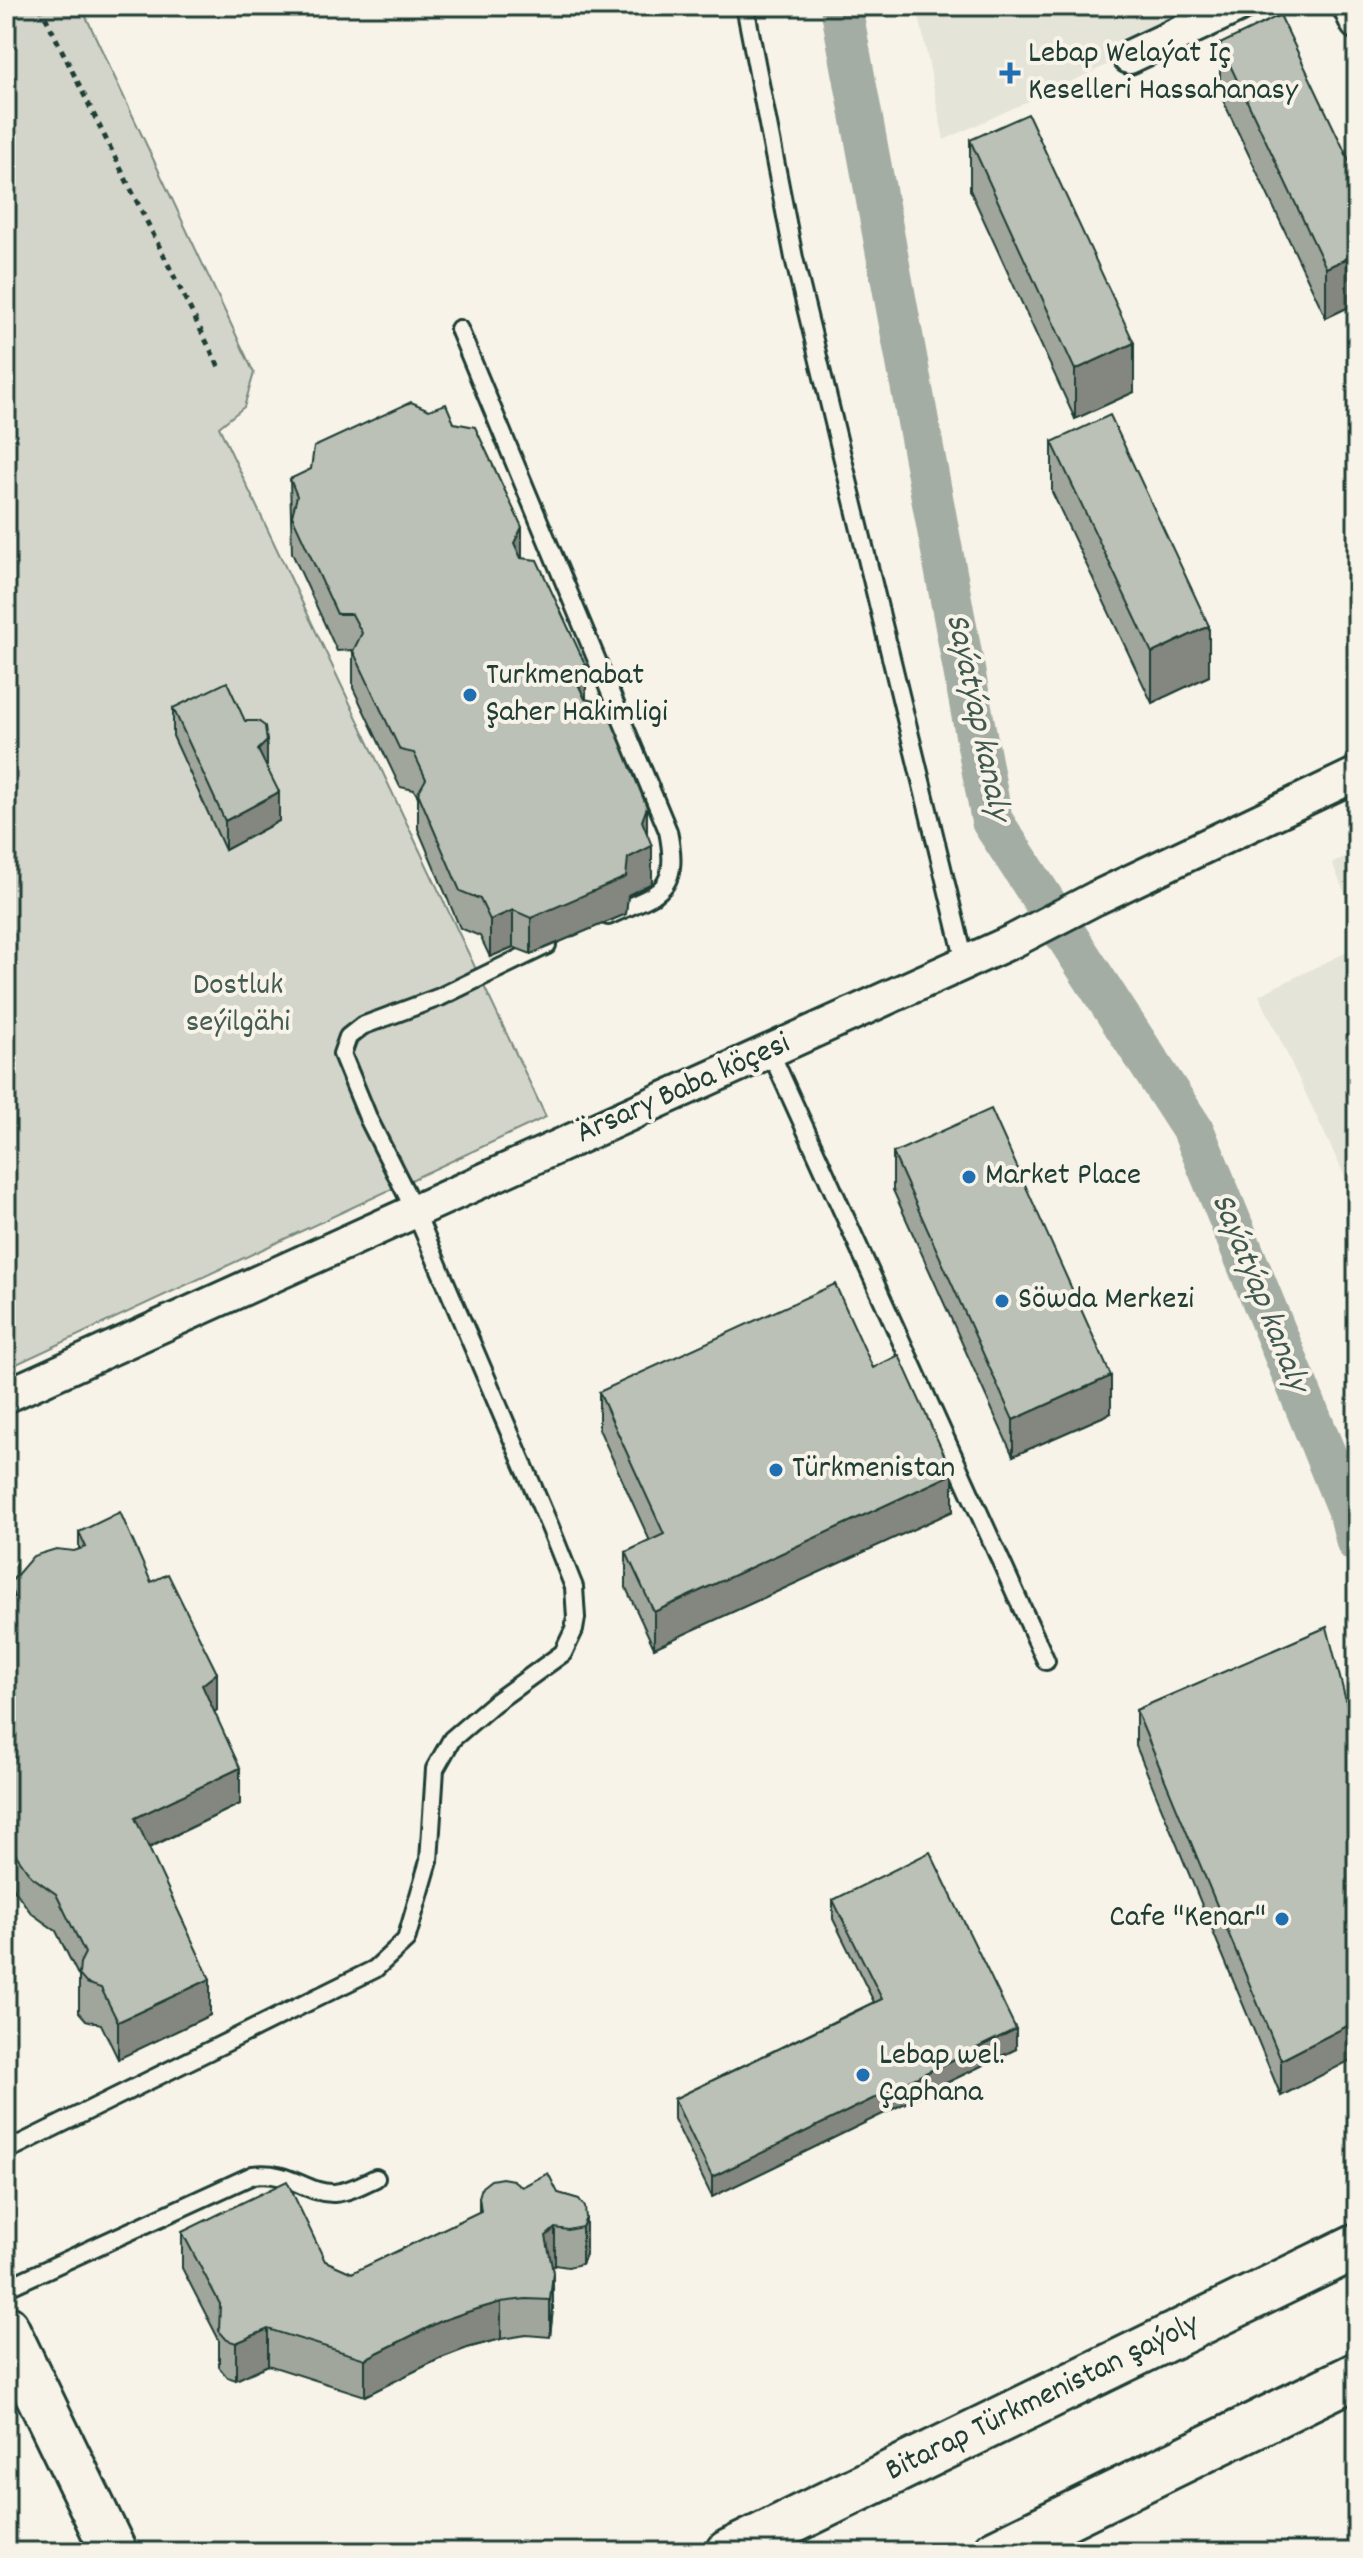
<svg xmlns="http://www.w3.org/2000/svg" width="1363" height="2558" font-family="Dekko,sans-serif">
<style>
.built{fill:#e5e4d9}
.green{fill:#d3d5ca;stroke:#79897f;stroke-width:2}
.lines{fill:none;stroke-linecap:round;stroke-linejoin:round}
.canal{stroke:#a4ada3;stroke-width:42}
.service-casing{stroke:#1f3d34;stroke-width:22}
.minor-casing{stroke:#1f3d34;stroke-width:38}
.secondary-casing{stroke:#1f3d34;stroke-width:50}
.path{stroke:#1f3d34;stroke-width:5;stroke-dasharray:6 6;stroke-linecap:butt}
.service{stroke:#f7f3e8;stroke-width:16}
.minor{stroke:#f7f3e8;stroke-width:32}
.secondary{stroke:#f7f3e8;stroke-width:44}
.wall{fill:#a1a69d;stroke:#1f3d34;stroke-width:2}
.shaded-wall{fill:#83877f;stroke:#1f3d34;stroke-width:2}
.building{fill:#bbc1b6;stroke:#1f3d34;stroke-width:2}
.poi-dot{fill:#1f6fb2;stroke:#f7f3e8;stroke-width:3}
.labels{text-anchor:middle;dominant-baseline:central;stroke-width:8;stroke-linejoin:round;paint-order:stroke}
.poi-label{font-size:32px;fill:#1f3d34;stroke:#f7f3e8;text-anchor:start}
.park-label{font-size:32px;fill:#435b52;stroke:#f7f3e8}
.street-label{font-size:32px;fill:#1f3d34;stroke:#f7f3e8}
.water-label{font-size:34px;font-style:italic;fill:#405950;stroke:#f7f3e8}
</style>
<rect width="100%" height="100%" fill="#f7f3e8"/>
<filter id="ink" filterUnits="userSpaceOnUse"><feTurbulence type="fractalNoise" baseFrequency=".0125" numOctaves="2"/><feDisplacementMap in="SourceGraphic" scale="16" xChannelSelector="R" yChannelSelector="G"/><feConvolveMatrix kernelMatrix="1 2 1 2 8 2 1 2 1" color-interpolation-filters="sRGB"/></filter>
<g filter="url(#ink)">
<!-- built -->
<path class="built" d="M917 6H1235L944 140Z
M1357 851V922L1332 863Z
M1357 947V1202L1259 995Z"/>
<!-- green -->
<path class="green" d="M6 6H81L254 373 244 407 219 427 546 1117 6 1369Z"/>
<g class="lines">
<!-- canal -->
<path class="canal" d="M841 6 992 821 1194 1132 1351 1518 1357 1542"/>
<!-- service casing -->
<g class="service-casing">
<path id="service" d="M745 6 794 258 965 962
M459 329 668 831C681 894 657 893 608 916
M770 1051 1046 1661
M6 2151 375 1969 406 1940 429 1861 435 1769 452 1739 494 1703 563 1653 574 1630 576 1618 574 1587 550 1527 415 1211 369 1120 342 1054 348 1037 362 1026 440 997 547 945
M6 2288 253 2175C290 2170 306 2194 334 2193 349 2192 363 2184 376 2178"/>
</g>
<!-- minor casing -->
<g class="minor-casing">
<path id="minor" d="M1349 6 1357 23
M1129 57 1238 6
M6 1396 1013 941 1096 898 1357 774"/>
</g>
<!-- secondary casing -->
<g class="secondary-casing">
<path id="secondary" d="M6 2328 114 2552
M729 2552 1357 2246
M995 2552 1357 2375"/>
</g>
<!-- path -->
<path class="path" d="M40 6 219 367"/>
<!-- service -->
<use href="#service" class="service"/>
<!-- minor -->
<use href="#minor" class="minor"/>
<!-- secondary -->
<use href="#secondary" class="secondary"/>
</g>
<!-- wall -->
<path class="wall" d="M1220 44 1357 177V303L1326 318 1220 94Z
M970 140 1134 392 1075 419 970 190Z
M454 423 522 558 647 835 652 883 628 895 626 914 531 954 513 947 490 957 480 936 460 928 418 829V797L414 790 400 787 353 688V653L352 650 337 651 292 553 290 479Z
M1052 442 1209 676 1152 703 1052 492Z
M173 708 267 767 279 821 225 850 173 736Z
M893 1153 1111 1413 1013 1456 893 1190Z
M873 1368 953 1511 654 1648 626 1588V1552L650 1541 599 1429V1392Z
M79 1532 151 1582 217 1710 214 1712 240 1804 149 1848 210 2015 118 2059 101 2024 86 2020 79 2012V1977L56 1931 31 1913 14 1889 6 1869V1601L9 1599V1584L79 1550Z
M1327 1627 1281 2096 1136 1746V1710Z
M833 1900 1016 2049 712 2197 674 2119V2099L874 2002 833 1919Z
M522 2187 558 2193 579 2199 586 2254 582 2264 568 2267 555 2265 552 2267 553 2308 550 2337 526 2335 501 2339 467 2348 441 2358 365 2396 268 2365 236 2380 227 2377 219 2367V2340L182 2268V2232L325 2261 352 2273 479 2212V2197Z"/>
<!-- shaded-wall -->
<path class="shaded-wall" d="M1357 254V303L1326 318V268Z
M1134 343V392L1075 419V370Z
M522 527V564L514 543Z
M1209 626V676L1152 703V653Z
M586 666V703L578 684Z
M267 741V770L258 750Z
M279 792V821L225 850V821Z
M647 807V844L652 846V883L628 895 626 914 531 954V918L628 858Z
M513 910V947L490 957V920Z
M1111 1376V1413L1013 1456V1420Z
M953 1474V1511L654 1648V1612Z
M217 1673V1710L202 1721V1685Z
M240 1768V1804L135 1854V1818Z
M210 1979V2015L118 2059V2022Z
M1357 2021V2057L1281 2096V2060Z
M1016 2029V2049L712 2197V2177Z
M586 2218V2254L582 2264V2227Z
M555 2228V2265L546 2273V2236Z
M553 2272V2308L550 2337V2300Z
M501 2302V2339L467 2348 441 2358 365 2396V2359L441 2321 467 2312Z
M268 2329V2365L236 2380V2343Z"/>
<!-- building -->
<path class="building" d="M1280 15 1357 177V254L1326 268 1220 44Z
M1028 114 1134 343 1075 370 970 140Z
M411 402 429 410 446 404 454 423 475 427 522 527 514 543 521 558 537 560 586 666 578 684 585 699 604 703 647 807 642 821 652 846 628 858 626 877 531 918 513 910 490 920 480 899 460 891 418 793 426 779 414 753 400 750 353 651 362 633 352 614H337L292 516 297 496 290 479 311 469 314 447Z
M1110 415 1209 626 1152 653 1052 442Z
M227 682 245 721H258L265 726 267 741 258 750 279 792 225 821 173 708Z
M991 1109 1111 1376 1013 1420 893 1153Z
M835 1284 873 1368 899 1355 953 1474 654 1612 626 1552 664 1534 599 1392Z
M120 1512 151 1582 168 1574 217 1673 202 1685 240 1768 135 1818 210 1979 118 2022 101 1988 86 1983 79 1975 80 1963 85 1953 56 1894 31 1876 14 1852 6 1832V1601L14 1597 9 1584 33 1556 56 1549 74 1551 86 1547 79 1532Z
M1327 1627 1357 1744V2021L1281 2060 1136 1710Z
M930 1852 1016 2029 712 2177 674 2099 882 1999 833 1900Z
M548 2173 558 2193 579 2199 585 2207 586 2218 582 2227 568 2230 555 2228 546 2236 553 2272 550 2300 526 2299 501 2302 467 2312 441 2321 365 2359 268 2329 236 2343 227 2340 219 2331 220 2304 182 2232 287 2181 325 2261 352 2273 481 2211 479 2197 482 2187 491 2180 502 2178 513 2180 522 2187Z"/>
</g>
<!-- markers -->
<g class="poi-dot">
<path d="M1006 61h8v8h8v8h-8v8h-8v-8h-8v-8h8z"/>
<circle cx="470" cy="695" r="8"/>
<circle cx="969" cy="1177" r="8"/>
<circle cx="1002" cy="1301" r="8"/>
<circle cx="776" cy="1470" r="8"/>
<circle cx="1282" cy="1919" r="8"/>
<circle cx="863" cy="2075" r="8"/>
</g>
<g class="labels">
<!-- poi labels -->
<g class="poi-label">
<text x="1028" y="55">Lebap Welaýat Iç<tspan x="1028" dy="37">Keselleri Hassahanasy</tspan></text>
<text x="486" y="677">Turkmenabat<tspan x="486" dy="37">Şaher Hakimligi</tspan></text>
<text x="985" y="1177">Market Place</text>
<text x="1018" y="1301">Söwda Merkezi</text>
<text x="792" y="1470">Türkmenistan</text>
<text x="1266" y="1919" text-anchor="end">Cafe "Kenar"</text>
<text x="879" y="2057">Lebap wel.<tspan x="879" dy="37">Çaphana</tspan></text>
</g>
<!-- park labels -->
<g class="park-label">
<text x="238" y="987">Dostluk<tspan x="238" dy="37">seýilgähi</tspan></text>
</g>
<!-- street labels -->
<g class="street-label">
<text transform="translate(684 1090) rotate(-24)">Ärsary Baba köçesi</text>
<text transform="translate(1043 2399) rotate(-26)">Bitarap Türkmenistan şaýoly</text>
</g>
<!-- water labels -->
<g class="water-label">
<text transform="translate(976 717) rotate(78)">Saýatýap kanaly</text>
<text transform="translate(1258 1293) rotate(68)">Saýatýap kanaly</text>
</g>
</g>
<!-- margin -->
<rect width="1363" height="2558" fill="none" stroke="#f7f3e8" stroke-width="32"/>
<rect x="16" y="16" width="1331" height="2526" fill="none" stroke="#1f3d34" stroke-width="3" filter="url(#ink)"/>
</svg>
